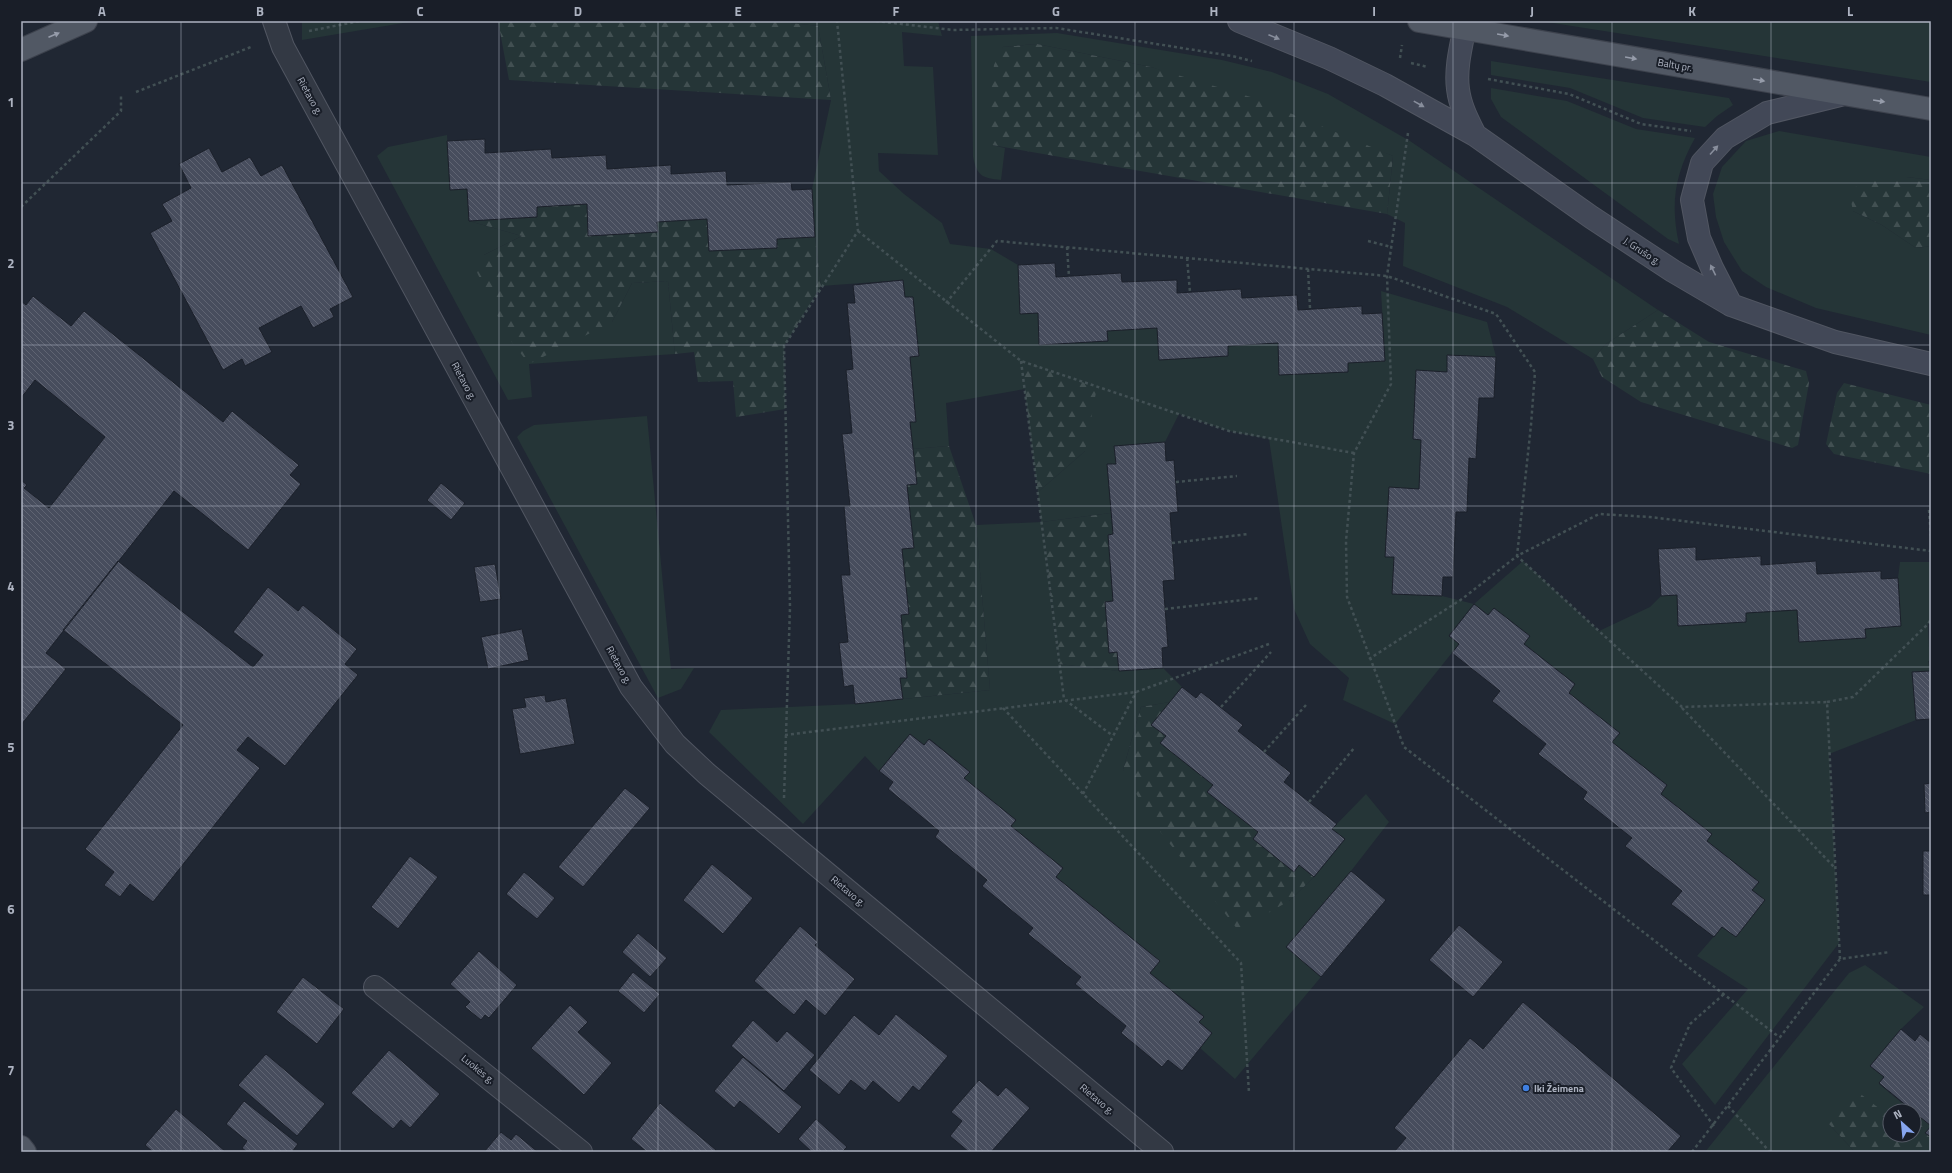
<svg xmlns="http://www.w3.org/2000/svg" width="1952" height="1173" font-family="'Titillium Web',sans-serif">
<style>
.green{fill:#253537}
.forest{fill:url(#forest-firs)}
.building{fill:url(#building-back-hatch);stroke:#1b202a}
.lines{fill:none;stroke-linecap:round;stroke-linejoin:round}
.minor-casing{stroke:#515662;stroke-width:24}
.secondary-casing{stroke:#515662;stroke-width:24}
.primary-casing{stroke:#3d424d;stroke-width:24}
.path{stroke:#425054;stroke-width:2.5;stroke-dasharray:3 3;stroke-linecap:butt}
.minor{stroke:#333944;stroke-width:22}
.secondary{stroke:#424857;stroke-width:22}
.primary{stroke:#515864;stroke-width:22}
.oneway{fill:#969caa}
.oneway2{fill:#888e9c}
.grid{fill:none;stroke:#adb3c1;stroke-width:1;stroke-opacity:0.55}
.shop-dot{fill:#3f7fe0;stroke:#191e28;stroke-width:1.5}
.labels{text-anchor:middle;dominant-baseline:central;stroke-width:4;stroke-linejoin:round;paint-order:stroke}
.street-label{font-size:10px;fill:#adb3c1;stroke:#191e28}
.poi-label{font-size:10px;font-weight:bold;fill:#adb3c1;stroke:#191e28;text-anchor:start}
.neatline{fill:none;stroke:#adb3c1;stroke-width:1.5}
.grid-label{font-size:13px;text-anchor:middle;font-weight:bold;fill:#adb3c1}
</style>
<defs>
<pattern id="forest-firs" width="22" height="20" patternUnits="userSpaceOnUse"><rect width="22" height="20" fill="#253537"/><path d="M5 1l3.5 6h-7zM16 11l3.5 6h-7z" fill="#425052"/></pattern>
<pattern id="building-back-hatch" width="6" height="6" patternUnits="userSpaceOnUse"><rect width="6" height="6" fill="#474d5d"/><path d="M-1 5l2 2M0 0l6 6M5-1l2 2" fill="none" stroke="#5f6472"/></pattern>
</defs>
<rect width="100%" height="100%" fill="#202733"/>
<!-- green -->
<path class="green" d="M302 21H415L302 40Z
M772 21H938L942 36 902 32 904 66 933 67 938 155 878 153 879 171 904 194 942 223 950 244 991 249 1018 265 1020 314 1038 313 1040 345 1108 341 1107 331 1157 328 1159 360 1228 356V346L1278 343 1279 375 1348 372V363L1385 361 1381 291 1487 322 1496 357 1448 355 1447 372 1417 370 1413 439 1421 440 1419 489 1389 488 1385 556 1394 557 1392 594 1442 596 1474 604 1523 561 1599 631 1650 607 1661 596 1677 595 1678 626 1746 622V613L1797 610 1799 642 1865 638V629L1901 626 1898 578 1900 562H1931V619L1928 624 1930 671 1912 672 1916 720 1829 754 1839 943 1715 1105 1682 1064 1748 989 1697 956 1722 927 1736 937 1764 900 1752 890 1759 882 1707 841 1712 834 1661 794 1667 785 1612 742 1619 733 1569 693 1575 684 1524 644 1530 636 1488 615 1474 604 1449 635 1459 644 1395 724 1343 700 1349 678 1310 644 1294 609 1269 439 1229 431 1179 414 1165 442 1116 464H1107L1111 513 1042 522 1059 664 1119 671 1163 668 1182 687 1170 702 1141 707 1123 770 1289 901 1314 877 1345 839 1332 829 1366 794 1389 822 1351 871 1287 947 1321 977 1235 1079 1200 1048 1212 1033 1199 1022 1204 1016 1150 973 1160 961 1056 877 1063 868 1011 826 1016 820 964 778 970 772 930 739 924 745 910 734 879 771 865 756 803 824 709 732 721 710 855 704 990 690 976 525 1041 522 1038 492 1085 451 1022 362 1025 389 946 403 949 446 913 449 910 422 916 421 910 357 919 356 913 297H905L903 280 821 286 815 237 812 189 831 100 818 26Z
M1539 21 1931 22V82L1540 21Z
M1057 33 1222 60 1272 72 1328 94 1410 141 1658 310 1606 344 1593 359 1507 307 1403 266 1405 223 1387 214 1393 156 1151 67 1037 44 1003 47 992 145 1005 148 1001 180C982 178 977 176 973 157L971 36Z
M1491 61 1729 98 1733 105 1717 116 1705 127 1643 118 1570 88 1491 75Z
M1491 88 1567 101 1636 129 1695 138C1675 174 1670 203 1679 244L1668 239 1501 117 1491 99Z
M1779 131 1931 157V180L1906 177 1853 211 1882 225 1916 248 1931 246V335L1816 308 1766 287 1742 271 1724 242 1716 217 1713 194 1722 167 1746 141Z
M447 135 450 190 467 189 469 221 522 236 484 255 612 322 632 283 668 281 675 354 529 364 532 397 508 400 377 156 388 147Z
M647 416 671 669 694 668 681 689 658 698 517 437 523 431 534 425Z
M1865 965 1924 1007 1901 1029 1870 1066 1884 1077 1879 1084 1902 1103 1885 1113 1829 1124 1855 1152H1705L1849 973Z"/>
<!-- forest -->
<path class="forest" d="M498 21H772L818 26 831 100 509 80Z
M1037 44 1151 67 1254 98 1393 156 1387 214 992 145 988 117 994 65 1003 47Z
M1906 177 1931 180V246L1916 248 1882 225 1853 211 1849 191 1867 180Z
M587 204 589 236 658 232 657 222 707 219 709 251 777 248V239L815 237 821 286 784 346 785 409 736 417 733 381 698 382 694 352 675 354 668 281 632 283 612 322 529 364 507 336 475 268 484 255 522 236 469 221 537 217V207Z
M1658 310 1709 342 1806 371 1809 383 1798 445 1792 448 1641 402 1602 377 1593 359 1606 344Z
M1021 361 1097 387 1085 451 1038 492Z
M1844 383 1931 405V474L1834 454 1826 444 1837 393Z
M949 446 976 525 990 690 903 699 900 678 907 677 901 615 909 614 902 549 914 547 907 485 913 449Z
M1111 513 1113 534 1108 535 1113 601 1109 653 1117 652 1119 671 1059 664 1042 522Z
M1170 702 1151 725 1166 736 1213 785 1207 792 1258 832 1294 872 1299 865 1314 877 1289 901 1238 930 1151 820 1123 770 1141 707Z
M1858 1092 1885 1113 1902 1103 1912 1111H1890V1135H1914V1112L1931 1126 1926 1133 1931 1137V1152H1855L1829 1124Z"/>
<!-- building -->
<path class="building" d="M485 139V153L551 149 552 158 606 155 607 169 671 165V174L726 171 727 185 791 182 792 190 812 189 815 237 777 239V248L709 251 707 219 657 222 658 232 588 236 587 204 537 207V217L469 221 467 189 450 190 447 141Z
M209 148 222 172 250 157 261 176 282 165 353 297 330 309 334 317 313 328 301 306 259 328 272 352 245 366 242 359 223 370 150 233 172 221 162 204 191 188 179 164Z
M1055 263 1056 277 1121 273 1122 282 1177 280V293L1241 289 1242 298 1297 295 1298 310 1362 306V314L1382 313 1385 361 1348 363V372L1279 375 1278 343 1228 346V356L1159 360 1157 328 1107 331 1108 341 1039 345 1038 313 1020 314 1018 265Z
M903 280 905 297H913L919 356 910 357 916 422H910L917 484 907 485 914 548 902 549 909 614 901 615 907 678H900L903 699 855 704 853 685 844 687 839 643 848 642 841 575H850L844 506H850L842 434 852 433 846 370 853 369 847 303H855L853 285Z
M33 296 71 326 84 311 223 422 232 411 299 465 290 475 301 484 248 550 174 491 46 653 66 669 21 725V480L27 485 24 488 49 508 105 437 35 380 21 398V301L26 305Z
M1447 355 1496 357 1494 398H1479L1476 459 1469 458 1467 512H1456L1453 577H1443L1442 596 1392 594 1394 557H1385L1389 487 1419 489 1421 440 1413 439 1416 370 1447 372Z
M1165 442 1166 461 1174 460 1178 512 1170 513 1175 580 1163 581 1168 647 1162 648 1163 668 1119 671 1117 652 1109 653 1105 602 1113 601 1108 535 1113 534 1107 464H1116L1114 446Z
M441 483 465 503 451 520 427 500Z
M1696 547V560L1761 556V565L1816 561 1817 574 1881 571V579L1898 578 1901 626 1865 629 1866 638 1799 642 1797 610 1746 613V622L1678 626 1677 595 1661 596 1658 549Z
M118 561 253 667 263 655 233 632 268 587 298 611 303 605 357 649 345 664 358 675 285 766 248 737 237 750 260 768 153 902 130 884 120 897 104 885 114 872 85 849 183 725 63 630Z
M495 564 501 599 480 602 474 567Z
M1474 604 1488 615 1494 608 1530 636 1524 644 1575 684 1569 693 1620 733 1612 742 1667 785 1661 794 1712 834 1707 841 1759 882 1752 890 1765 900 1736 937 1722 927 1714 937 1671 904 1682 891 1625 846 1632 838 1583 799 1587 792 1538 754 1546 744 1492 701 1500 691 1452 653 1459 644 1449 636Z
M522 629 529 660 488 669 481 637Z
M1929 661H1931V719L1916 720 1912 672 1930 671Z
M1182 687 1196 698 1201 692 1243 725 1238 731 1291 773 1284 782 1337 824 1332 829 1345 839 1314 877 1299 865 1294 872 1253 839 1258 832 1207 792 1213 785 1160 743 1166 736 1151 725Z
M545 695 546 702 566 698 575 744 520 754 512 709 526 707 524 698Z
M910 734 924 745 929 739 970 772 964 778 1016 820 1011 826 1063 868 1056 877 1160 961 1150 973 1204 1017 1199 1022 1212 1033 1182 1071 1168 1060 1162 1067 1121 1033 1126 1026 1075 984 1081 977 1028 934 1033 928 982 886 987 880 935 837 939 831 888 789 893 782 879 771Z
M1931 783V812L1925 813 1924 784Z
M625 788 650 808 583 887 558 867Z
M1923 851H1931V895H1923Z
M410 856 438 877 398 929 371 907Z
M712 864 753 898 723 934 683 900Z
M1351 871 1386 900 1321 977 1286 947Z
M524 872 555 898 537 919 506 894Z
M1459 925 1503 962 1473 997 1429 960Z
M800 926 818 942 815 945 855 979 825 1016 806 1000 794 1015 754 981Z
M638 933 667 958 650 977 622 952Z
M479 951 517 985 489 1018 485 1015 481 1020 465 1007 470 1002 450 984Z
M633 972 660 994 644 1013 618 991Z
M303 977 344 1009 317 1044 276 1012Z
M1523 1002 1681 1136 1667 1152H1394L1406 1138 1394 1128 1470 1038 1483 1049Z
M570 1005 588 1022 578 1032 612 1063 584 1095 531 1048Z
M896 1014 948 1056 919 1091 913 1086 899 1103 873 1081 865 1091 851 1080 839 1095 809 1070 854 1015 879 1035Z
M753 1020 777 1042 787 1031 815 1055 784 1091 731 1046Z
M1901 1029 1915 1041 1920 1034 1931 1043V1137L1925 1133 1931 1126 1879 1083 1884 1077 1870 1066Z
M389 1050 440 1094 410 1128 401 1120 393 1129 351 1093Z
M266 1054 325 1104 297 1136 238 1085Z
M743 1057 802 1107 779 1134 740 1101 734 1108 714 1091Z
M979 1080 998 1096 1006 1087 1030 1108 991 1152H969L950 1136 962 1121 951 1112Z
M244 1101 298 1144 292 1152H247L242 1148 247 1141 226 1124Z
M660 1103 716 1150 715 1152H647L631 1139Z
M176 1109 226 1152H153L145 1145Z
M816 1119 847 1147 842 1152H812L798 1139Z
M501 1132 511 1140 516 1134 538 1152H484Z"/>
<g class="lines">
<!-- minor casing -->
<g class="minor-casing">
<path id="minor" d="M274 21 283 47 631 687 675 744 707 774 1162 1152
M375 987 581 1152"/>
</g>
<!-- secondary casing -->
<g class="secondary-casing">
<path id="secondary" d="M1239 21 1329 58 1385 85 1475 135 1591 217 1673 271 1731 305 1835 342 1931 364
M1466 21C1462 43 1455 67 1458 89 1460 106 1468 121 1475 135
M1731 305 1712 268 1699 238 1692 200 1702 163 1725 138 1767 113 1840 95"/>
</g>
<!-- primary casing -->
<g class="primary-casing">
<path id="primary" d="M1419 21 1931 109
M21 50 86 21
M21 1147 25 1152"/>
</g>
<!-- path -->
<path class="path" d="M876 21 953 30 1056 28 1232 56 1252 61
M309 31 360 21
M1400 58 1402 45
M1411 63 1428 67
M1488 79 1569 94 1641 124 1691 131
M136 92 251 47
M1408 133 1387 276 1391 384 1354 453 1346 541 1347 597 1404 747 1779 1037
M21 207 121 111V96
M858 231 1021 361 1229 431 1354 453
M1368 241 1391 247
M1067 247 1069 277
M1187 258 1190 292
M1308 269 1310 308
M946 303 997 241 1387 276 1496 314 1535 372 1531 425 1517 556 1462 599 1369 659
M1021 361 1064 699 1113 736
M1176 482 1237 476
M1929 510 1931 536
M1172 543 1248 534
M1165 609 1260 598
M1827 702 1853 697 1928 624 1931 619
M1221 707 1271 652
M1003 708 1241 963 1249 1093
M1682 708 1835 868
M785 735 1136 692 1269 644
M1264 752 1306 705
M1083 794 1136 692
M784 798 790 607 784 346 858 231 837 21
M1309 802 1355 747
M1840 959 1827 702 1682 707 1517 556 1599 514 1650 517 1931 551
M1728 1106 1770 1152
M1714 1126 1671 1068 1690 1024 1724 994
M1692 1152 1840 959 1890 952"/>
<!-- minor -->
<use href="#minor" class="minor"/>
<!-- secondary -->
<use href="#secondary" class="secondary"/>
<!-- primary -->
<use href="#primary" class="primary"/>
</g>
<!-- one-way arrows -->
<defs><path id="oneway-solid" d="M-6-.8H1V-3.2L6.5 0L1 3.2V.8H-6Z"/></defs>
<g class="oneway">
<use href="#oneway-solid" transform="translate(54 35) rotate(-23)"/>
<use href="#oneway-solid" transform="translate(1503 35) rotate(10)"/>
<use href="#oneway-solid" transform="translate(1631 58) rotate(10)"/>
<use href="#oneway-solid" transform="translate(1759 80) rotate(10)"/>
<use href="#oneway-solid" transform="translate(1879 101) rotate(9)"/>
</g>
<g class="oneway2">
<use href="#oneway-solid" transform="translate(1274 37) rotate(22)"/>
<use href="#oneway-solid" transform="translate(1419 104) rotate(29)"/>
<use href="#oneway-solid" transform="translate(1714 150) rotate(-48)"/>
<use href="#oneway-solid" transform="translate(1713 270) rotate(-116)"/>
</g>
<!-- grid -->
<path class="grid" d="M181 21V1152M340 21V1152M499 21V1152M658 21V1152M817 21V1152M976 21V1152M1135 21V1152M1294 21V1152M1453 21V1152M1612 21V1152M1771 21V1152M21 183H1931M21 345H1931M21 506H1931M21 667H1931M21 828H1931M21 990H1931"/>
<!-- markers -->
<circle class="shop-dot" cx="1526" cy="1088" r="4"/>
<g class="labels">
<!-- street labels -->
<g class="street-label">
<text transform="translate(1675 65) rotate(10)">Baltų pr.</text>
<text transform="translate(310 96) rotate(61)">Rietavo g.</text>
<text transform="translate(1642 251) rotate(33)">J. Grušo g.</text>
<text transform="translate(464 381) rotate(62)">Rietavo g.</text>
<text transform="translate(619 665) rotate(61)">Rietavo g.</text>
<text transform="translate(848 891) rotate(40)">Rietavo g.</text>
<text transform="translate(478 1069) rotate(39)">Luokės g.</text>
<text transform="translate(1097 1099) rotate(40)">Rietavo g.</text>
</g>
<!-- poi labels -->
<g class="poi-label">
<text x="1534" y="1088">Iki Žeimena</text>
</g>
</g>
<!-- border -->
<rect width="1952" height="1173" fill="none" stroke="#191e28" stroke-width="44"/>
<!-- north arrow -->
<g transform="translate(1902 1123) rotate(333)"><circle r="19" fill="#191e28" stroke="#545a65"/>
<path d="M0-3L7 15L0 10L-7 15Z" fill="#86a5ee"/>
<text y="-6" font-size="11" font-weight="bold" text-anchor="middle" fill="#adb3c1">N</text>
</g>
<rect x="22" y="22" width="1908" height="1129" class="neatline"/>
<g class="grid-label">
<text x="102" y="16">A</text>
<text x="260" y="16">B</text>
<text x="420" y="16">C</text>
<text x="578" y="16">D</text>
<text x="738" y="16">E</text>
<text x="896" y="16">F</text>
<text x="1056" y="16">G</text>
<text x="1214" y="16">H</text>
<text x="1374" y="16">I</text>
<text x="1532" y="16">J</text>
<text x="1692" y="16">K</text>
<text x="1850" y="16">L</text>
<text x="11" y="107">1</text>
<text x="11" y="268">2</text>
<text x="11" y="430">3</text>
<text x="11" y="591">4</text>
<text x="11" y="752">5</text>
<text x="11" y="914">6</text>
<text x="11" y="1075">7</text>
</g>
</svg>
